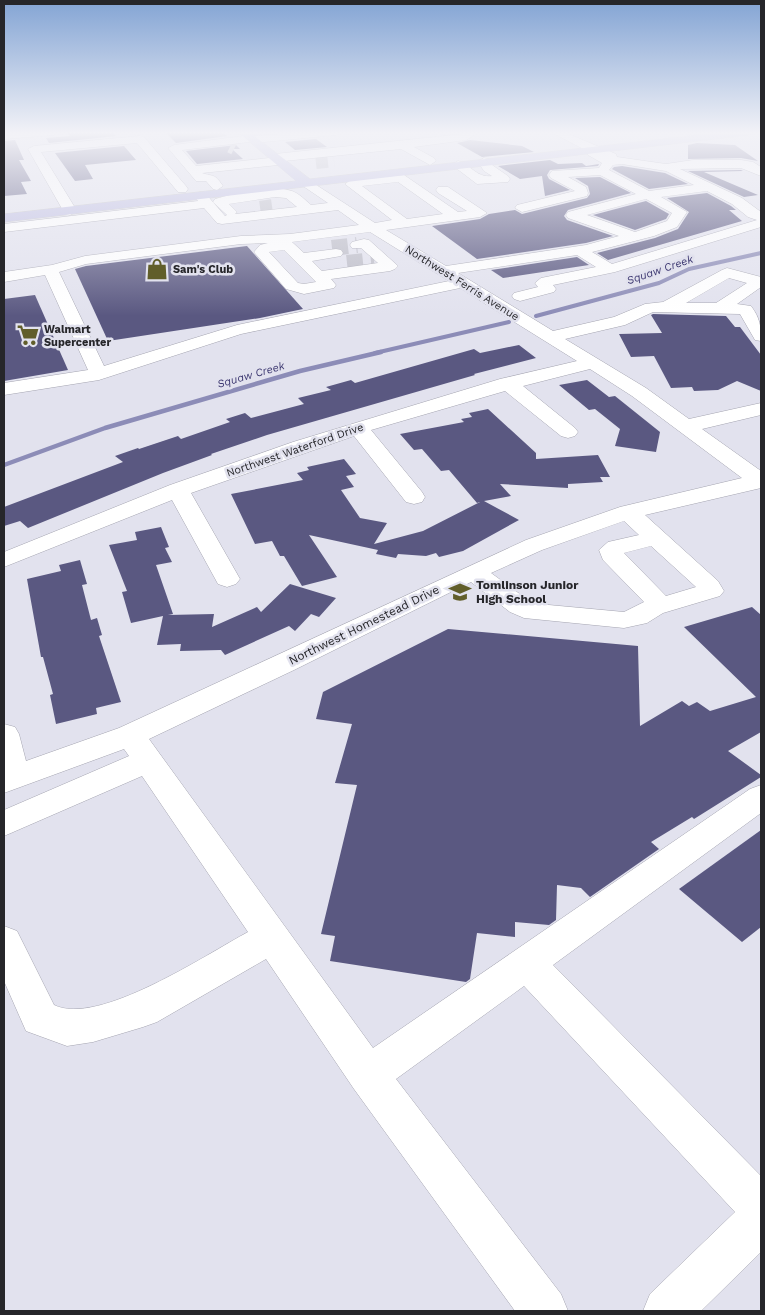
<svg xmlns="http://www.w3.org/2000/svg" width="765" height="1315" viewBox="0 0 765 1315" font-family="'Work Sans',sans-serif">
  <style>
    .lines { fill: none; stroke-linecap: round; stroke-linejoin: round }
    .stream-far1 { stroke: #8c8cb7; stroke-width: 4 }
    .stream { stroke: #8c8cb7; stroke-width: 4.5 }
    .building { fill: #5a5881 }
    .minor-tunnel-far1 { stroke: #bcbcc7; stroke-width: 12; stroke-dasharray: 12 6; stroke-linecap: butt }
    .minor-tunnel { stroke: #bcbcc7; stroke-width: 16; stroke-dasharray: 16 8; stroke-linecap: butt }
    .minor-casing { stroke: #a5a5b1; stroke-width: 1 }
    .major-casing { stroke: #c2c2c3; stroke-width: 1 }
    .minor { fill: #fff; fill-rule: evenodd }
    .major { fill: #bdbce2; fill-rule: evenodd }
    .labels { text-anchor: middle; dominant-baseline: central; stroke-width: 5; stroke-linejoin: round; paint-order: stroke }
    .far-poi-label { font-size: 11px; font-weight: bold; fill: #26262a; stroke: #e2e2ee; text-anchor: start }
    .far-water-label { font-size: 11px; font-style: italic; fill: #3d3871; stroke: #e2e2ee }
    .far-street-label { font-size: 11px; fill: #26262a; stroke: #e2e2ee }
    .poi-label { font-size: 12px; font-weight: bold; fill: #26262a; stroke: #e2e2ee; text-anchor: start }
    .street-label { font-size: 12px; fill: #26262a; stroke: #e2e2ee }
  </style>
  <rect width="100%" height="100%" fill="#e2e2ee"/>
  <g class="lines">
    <g class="stream-far1">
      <polyline points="536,316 659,283 689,269 761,253"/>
      <polyline points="375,353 509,322"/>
    </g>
    <polyline class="stream" points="4,465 105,428 300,371 381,352"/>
  </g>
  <g class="building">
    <polygon points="66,132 112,132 116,136 49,143 46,138 70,136"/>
    <polygon points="165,132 222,132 227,136 176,143"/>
    <polygon points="316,139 327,147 295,150 285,142"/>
    <polygon points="15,140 24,160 19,160 31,181 21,182 27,194 4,196 4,141"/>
    <polygon points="470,140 522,146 534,152 482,157 457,143"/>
    <polygon points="697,143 735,145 758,161 741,158 688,159 688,145"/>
    <polygon points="236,145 240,149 232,149 243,159 197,164 186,151"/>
    <polygon points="124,146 136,160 85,165 93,179 75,181 55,153"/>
    <polygon points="550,160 558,164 582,163 586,166 599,164 598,166 550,170 547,175 549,179 570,190 545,196 542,176 520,179 498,166"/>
    <polygon points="622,166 665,173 688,184 649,189 612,169 614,167"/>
    <polygon points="741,170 743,171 704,172 758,195 744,197 688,171"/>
    <polygon points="600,177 631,193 568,210 564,216 567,220 613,236 586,243 477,259 432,226 480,219 489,214 515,210 522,214 587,198 590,194 588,186 575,178"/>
    <polygon points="707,193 731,206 736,210 729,210 742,221 608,260 597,253 655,238 678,229 689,212 667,198"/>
    <polygon points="646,201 669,214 666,219 635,230 593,215"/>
    <polygon points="247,246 303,309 260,318 108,341 75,269 86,266"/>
    <polygon points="577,257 589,265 503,278 491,270"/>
    <polygon points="35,295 68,370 4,381 4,299"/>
    <polygon points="653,314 726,316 735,327 740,327 761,355 761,391 737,381 718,390 694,391 692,387 671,388 654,356 631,357 619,334 662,333 651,315"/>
    <polygon points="519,345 536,358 474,374 475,375 267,435 211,454 212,455 163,473 28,528 20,521 4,526 4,507 123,462 115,456 138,448 139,449 178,436 181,439 230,422 226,419 245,413 251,418 304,404 298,398 331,390 326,387 351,380 355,383 474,349 480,353"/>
    <polygon points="587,380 609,397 615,396 660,432 656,452 615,446 620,429 595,409 589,410 559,385"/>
    <polygon points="488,409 536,453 536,459 598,455 610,477 600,477 603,482 568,484 568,488 500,484 511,496 484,501 519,520 463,551 439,557 436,553 426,556 398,554 396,558 376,554 378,550 309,535 337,577 302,586 284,556 280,556 272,541 255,544 231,494 303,480 297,473 309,470 307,467 344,459 356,474 346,476 354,487 341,490 360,518 387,523 374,544 423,531 480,502 477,503 449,470 441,471 422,449 414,450 400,434 464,422 461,419 472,417 469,413"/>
    <polygon points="161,527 169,547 165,548 172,562 156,565 173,614 168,615 214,614 212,627 257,607 261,612 290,584 336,598 319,617 311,614 295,631 289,626 225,655 221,650 180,651 181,644 157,645 163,616 131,623 122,592 127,591 109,545 137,540 135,532"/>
    <polygon points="80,560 87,584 82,585 91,620 97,618 102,635 99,636 121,702 96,708 97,714 56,724 50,695 53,694 43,657 41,657 27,579 61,571 59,565"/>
    <polygon points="752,607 761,615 761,732 728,751 761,775 761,777 694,819 692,817 651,842 659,849 590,897 581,888 557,885 556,920 549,925 515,922 515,937 477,933 470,979 466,982 330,961 335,936 321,934 357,785 335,783 352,724 316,719 323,692 448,629 638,646 640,726 682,701 689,706 697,702 710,711 756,697 684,627"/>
    <polygon points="761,830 761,927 742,942 679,889"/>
  </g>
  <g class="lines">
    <g class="minor-tunnel-far1">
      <polyline points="230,147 234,149"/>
      <polyline points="316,163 334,161"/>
      <polyline points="260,207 274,205"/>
    </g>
    <g class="minor-tunnel">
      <polyline points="332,248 357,245"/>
      <polyline points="347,263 374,260"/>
    </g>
    <g class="minor-casing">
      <g id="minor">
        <polygon points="19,132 59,132 54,135 4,139 4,133"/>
        <path d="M307,132H341L336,135L253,143L249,142L182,150L196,166L269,158L271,156L275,154L463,134L467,132H479L466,140L414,147L434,158L436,161L430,165L401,149L284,161L282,164L278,165L202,173C214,177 214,173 223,186L217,190L213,189L206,181H196L168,148L174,145L251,135L255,136Z"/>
        <path d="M551,132H564L616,154L617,157L666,164L693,160H741L753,162L761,167V176L741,168L680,169L742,198L761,212V227L615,272L553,285L556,289L554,292L520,301L514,299L512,296L514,293L538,287L535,283L541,278L596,267L577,255L458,273L553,331L614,317L645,304L663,302L722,270L727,268L761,277V287L737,304L751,306C760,318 761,326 761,341L755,340L740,314L653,312L625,325L565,339L646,388L689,419L761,403V415L702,429L761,471V488L645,515L718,581L724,591L720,596L663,613L647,623L624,628L524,618L510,612L471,582L294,670L149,739L373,1048L750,789L761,785V813L553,965L761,1176V1252L701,1311H643L650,1294L735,1212L524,986L396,1079L561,1294L568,1311H515L354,1089L266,959L157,1022L143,1027L93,1042L67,1046L26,1031L4,981V926L17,931L54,1005C98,1027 207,954 248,932L142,776L4,836V810L129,756L124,749L4,793V724L15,727L19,734L26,761L119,728L526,540L620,507L742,478L632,396L590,369L523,386L575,428L578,432L575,436L568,438L561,436L505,391L371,430L422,492L425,497L422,502L414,504L406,502L354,436L191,493L240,579L236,584L227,587L218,584L172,500L4,567V552L170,485L293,442L500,379L577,361L460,288L241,334L99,380L4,395V383L88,370L45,275L4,282V272L52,265L85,256L241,236L290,234L359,225L338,210L222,224L217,223L204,208L4,232V224L198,201L194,196L200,192L205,193L225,216L227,215L213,202L215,199C237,193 270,184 292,191C300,194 305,200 311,205L328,203L303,186L301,183L303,180L307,179L375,223L392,220L345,184L351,180L404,175L458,212L467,211L438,193L436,190L438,187H448L487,213L480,217L386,230L446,266L586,245L619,236L568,218L566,215L568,212L636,194L600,175L568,177L586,187L588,193L587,196L522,212L515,208L517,205L575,191L551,178L549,175L552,171L599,168L602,163L588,155L587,151ZM622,164L666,171L694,185L649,191L609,170L613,165ZM398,182L443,214L407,219L362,186ZM707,191L732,204L748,217L757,220L612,264L592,252L654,236L677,227L687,212L661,197ZM275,197L286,198L297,207L235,214L237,212L229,204ZM646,199L672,213L667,221L635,232L587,215ZM370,232L449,281L237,325L104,366L59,272L86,264L241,244L268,243L260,245L254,252L286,289L304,294L334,288L336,285L331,279L390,271L395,269L398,266L369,240L364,239L352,242L350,245L352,248H361L378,263L322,271L312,261L341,256L343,253L341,250L336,249L304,253L292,242ZM284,250L316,282L304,284L298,283L269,252ZM729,278L747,283L716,303H686ZM624,521L639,535L608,542L599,550L603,560L644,602L624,612L538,604L528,600L491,573L542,550ZM651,546L696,587L666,596L624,553Z"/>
        <polygon points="140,136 144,137 186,186 188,189 186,192 178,192 137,143 41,152 77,211 70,215 65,214 28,149 34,146"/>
        <path d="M484,158L488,159L492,165L508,176L510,179L508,182L477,184L452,165L458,161C472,165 476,178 492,176L484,171L478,162Z"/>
      </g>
    </g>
    <g class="major-casing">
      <polygon id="major" points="238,132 249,132 310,179 725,132 754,132 749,135 4,222 4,214 296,181"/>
    </g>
    <use href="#minor" class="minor"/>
    <use href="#major" class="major"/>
  </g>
  <linearGradient id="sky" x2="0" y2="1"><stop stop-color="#83a4d4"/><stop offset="0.42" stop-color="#f2f2f7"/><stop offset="1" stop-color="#f2f2f7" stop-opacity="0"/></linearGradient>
  <rect width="765" height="316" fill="url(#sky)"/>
  <defs>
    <g id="shop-bare" transform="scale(1.725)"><path d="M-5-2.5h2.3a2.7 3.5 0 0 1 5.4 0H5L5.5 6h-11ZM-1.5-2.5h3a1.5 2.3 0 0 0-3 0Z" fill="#615e2a" stroke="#e2e2ee" stroke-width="2.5" paint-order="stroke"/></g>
    <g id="supermarket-bare" transform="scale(1.725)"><path d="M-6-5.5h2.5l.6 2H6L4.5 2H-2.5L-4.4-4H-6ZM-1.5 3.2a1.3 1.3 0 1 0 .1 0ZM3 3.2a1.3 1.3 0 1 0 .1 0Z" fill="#615e2a" stroke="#e2e2ee" stroke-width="2.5" paint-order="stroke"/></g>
    <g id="school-bare" transform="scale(1.725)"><path d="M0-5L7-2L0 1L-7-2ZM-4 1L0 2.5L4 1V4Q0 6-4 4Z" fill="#615e2a" stroke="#e2e2ee" stroke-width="2.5" paint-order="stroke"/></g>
  </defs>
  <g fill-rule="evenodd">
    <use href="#shop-bare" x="157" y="269"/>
    <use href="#supermarket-bare" x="28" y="335"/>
    <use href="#school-bare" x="460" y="592"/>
  </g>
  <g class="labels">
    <g class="far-poi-label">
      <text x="173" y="269">Sam's Club</text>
      <text x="44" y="329">Walmart<tspan x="44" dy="13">Supercenter</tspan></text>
    </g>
    <g class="far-water-label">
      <text transform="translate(660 270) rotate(-19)">Squaw Creek</text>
      <text transform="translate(251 375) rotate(-16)">Squaw Creek</text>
    </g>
    <g class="far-street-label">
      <text transform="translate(462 283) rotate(32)">Northwest Ferris Avenue</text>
      <text transform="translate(295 450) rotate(-19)">Northwest Waterford Drive</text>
    </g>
    <g class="poi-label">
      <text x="476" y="585">Tomlinson Junior<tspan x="476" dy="14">High School</tspan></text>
    </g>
    <g class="street-label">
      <text transform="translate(364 625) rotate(-26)">Northwest Homestead Drive</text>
    </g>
  </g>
  <rect width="765" height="1315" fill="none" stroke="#26262a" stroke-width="10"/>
</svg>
